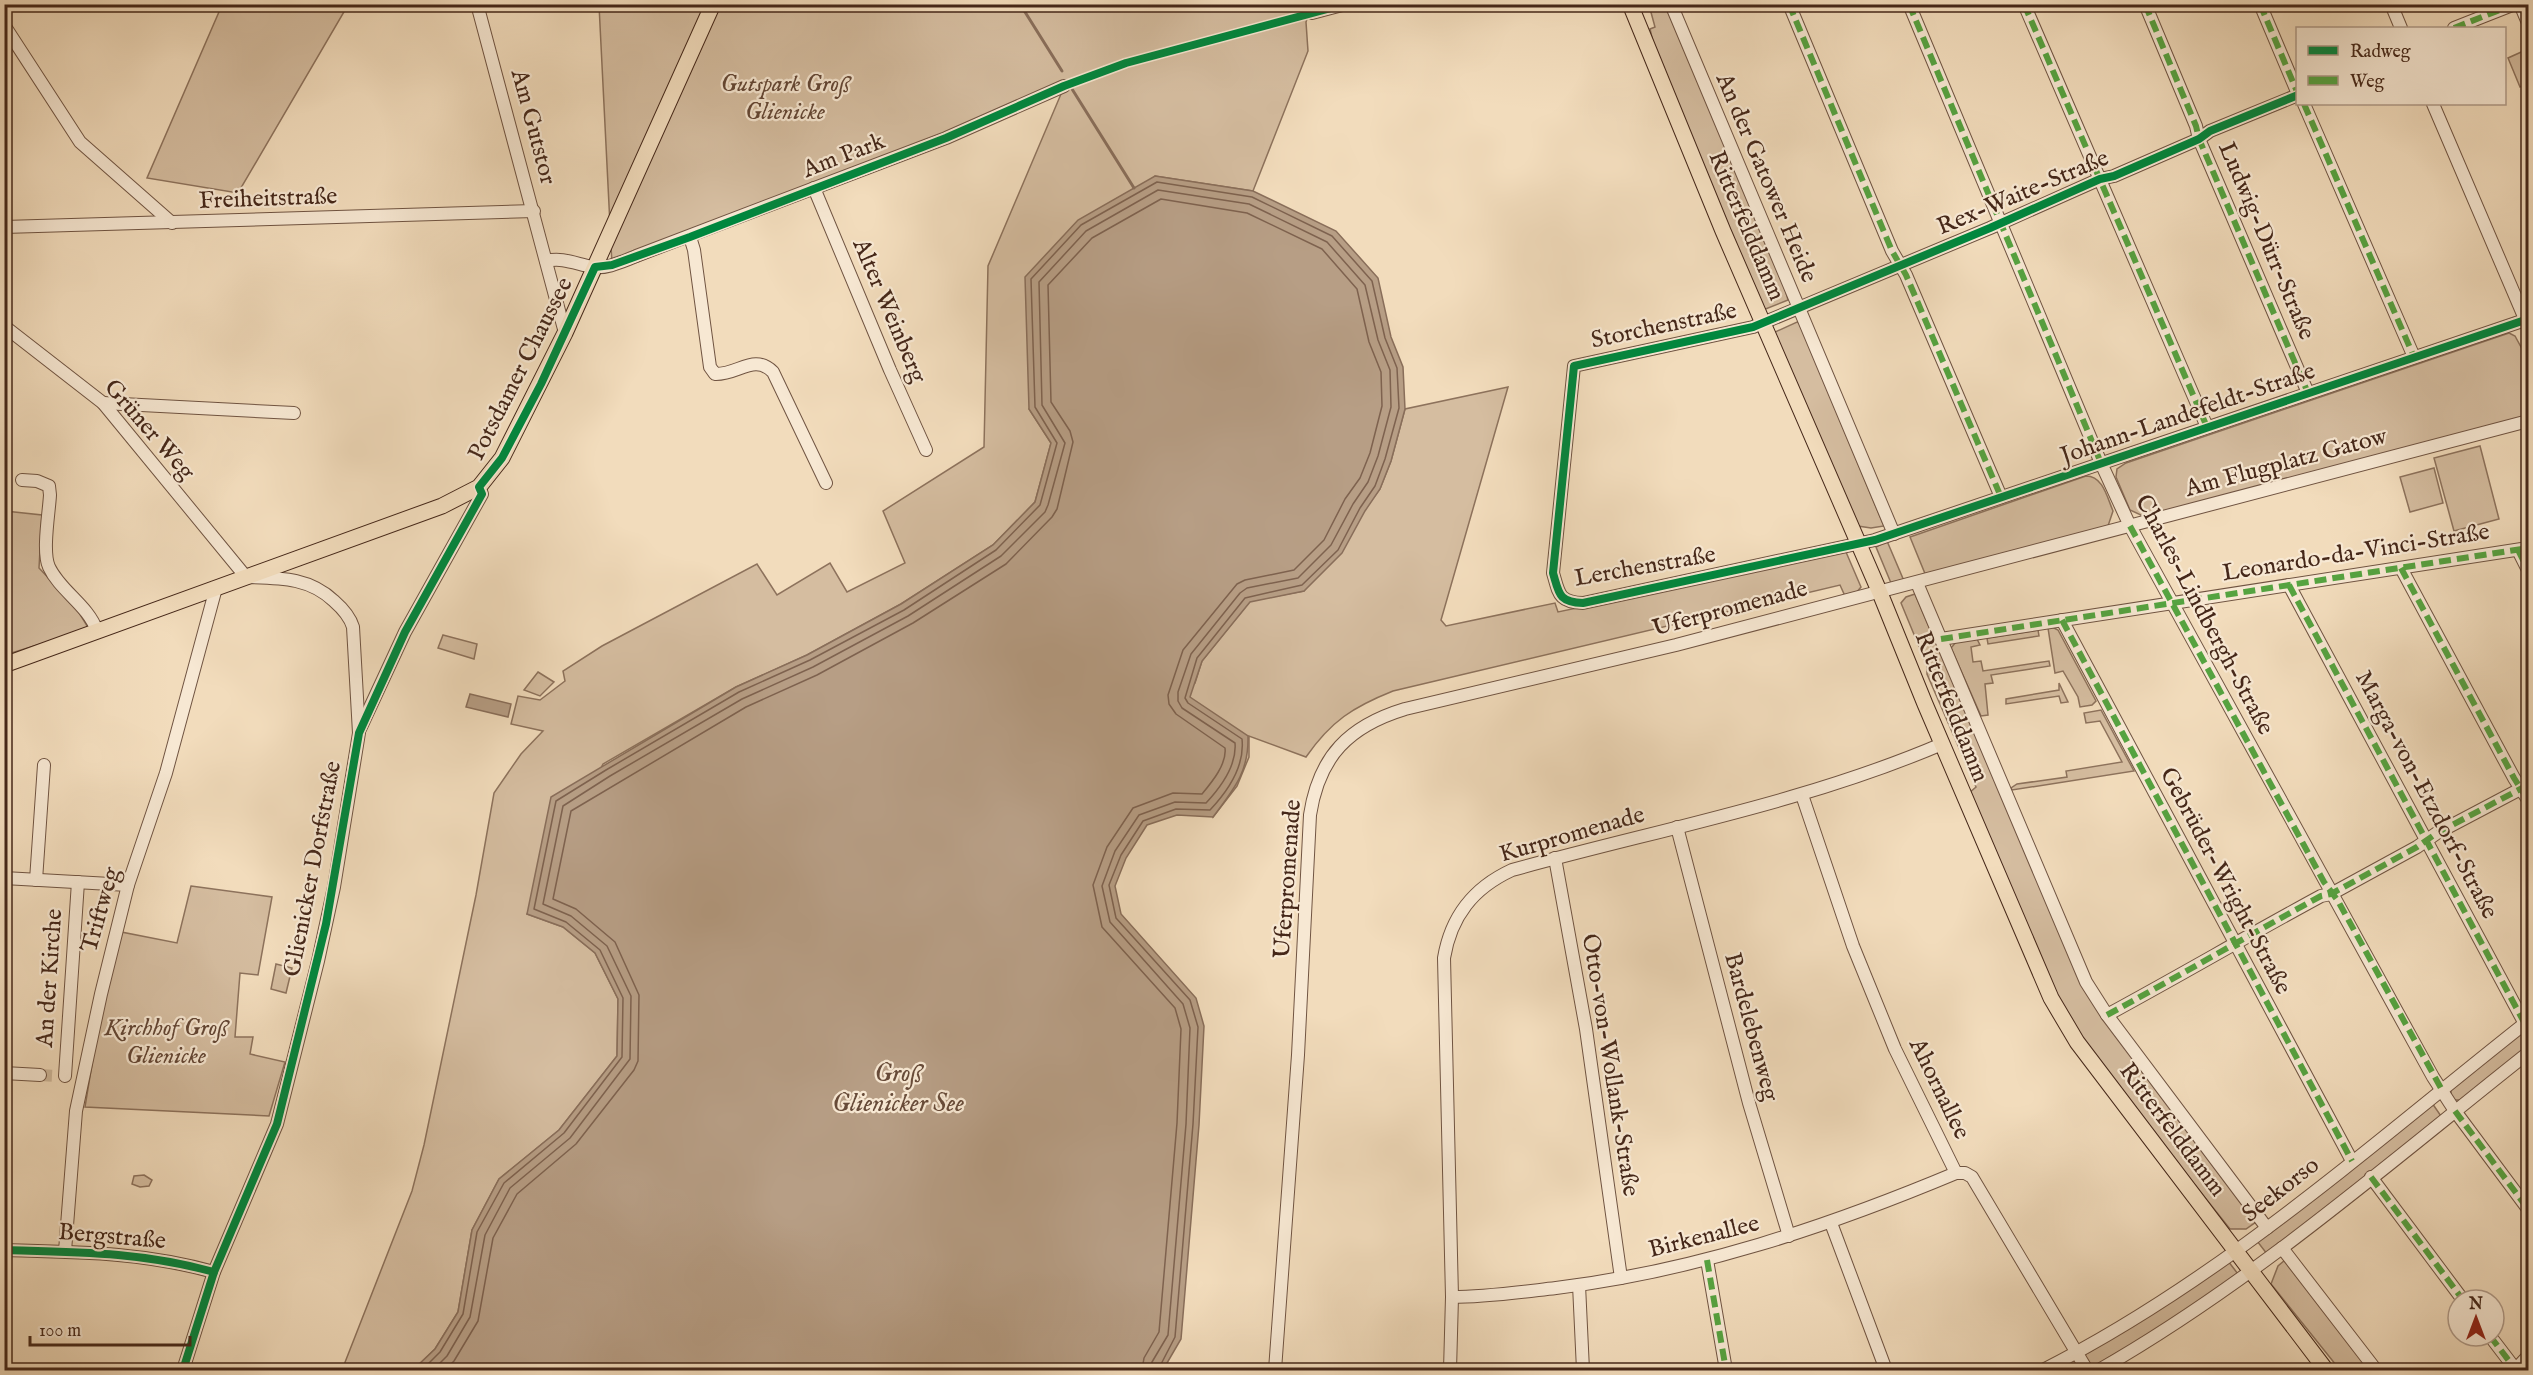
<svg xmlns="http://www.w3.org/2000/svg" width="2533" height="1375" viewBox="0 0 2533 1375" font-family="'IM FELL English',serif">
  <style>
    .green { fill: #d5bda0; stroke: #8d725c; stroke-width: 1.5 }
    .water { fill: #b79e85; stroke: #896e5a; stroke-width: 1.5 }
    .lines { fill: none; stroke-linecap: round; stroke-linejoin: round }
    .shore { stroke: #7e624f; stroke-width: 1.5 }
    .stream { stroke: #896e5a; stroke-width: 3 }
    .minor-tunnel { stroke: #cfb89b; stroke-width: 12; stroke-dasharray: 12 6; stroke-linecap: butt }
    .minor-casing { stroke: #705442; stroke-width: 14 }
    .major-casing { stroke: #452719; stroke-width: 17 }
    .minor { stroke: #f7e8d3; stroke-width: 12 }
    .major { stroke: #f2dcbc; stroke-width: 15 }
    .quiet { stroke: #55a340; stroke-width: 6; stroke-dasharray: 12 6; stroke-linecap: butt }
    .cycleway-casing { stroke: #f7e8d3; stroke-width: 11 }
    .cycleway { stroke: #00873e; stroke-width: 8 }
    .labels { text-anchor: middle; dominant-baseline: central; stroke-width: 4.5; stroke-linejoin: round; paint-order: stroke }
    .park-label { font-size: 24px; font-style: italic; fill: #624534; stroke: #f7e8d3 }
    .street-label { font-size: 24px; fill: #452719; stroke: #f7e8d3 }
    .water-label { font-size: 26px; font-style: italic; fill: #674b39; stroke: #f7e8d3 }
  </style>
  <rect width="100%" height="100%" fill="#f2dcbc"/>
  <filter id="stains"><feTurbulence type="fractalNoise" baseFrequency=".00333" numOctaves="4"/><feColorMatrix values="0 0 0 0 .2 0 0 0 0 .09 0 0 0 0 .02 0 0 0 .5 -.17"/></filter>
  <radialGradient id="worn" r=".72"><stop offset=".6" stop-color="#630" stop-opacity="0"/><stop offset="1" stop-color="#630" stop-opacity=".3"/></radialGradient>
  <g class="green">
    <polygon points="222,5 348,5 238,193 147,178"/>
    <polygon points="599,5 1318,5 1311,6 1306,22 1308,51 1253,191 1155,176 1029,409 1051,443 1035,502 993,545 901,604 807,655 736,687 603,764 527,914 563,927 595,953 618,999 617,1056 559,1130 499,1179 472,1230 458,1312 435,1349 413,1370 342,1370 412,1191 424,1145 476,895 494,793 521,754 543,731 511,724 518,696 540,700 565,681 563,671 602,646 757,564 777,595 830,563 847,592 905,563 883,511 984,447 988,266 1064,87 638,262 636,257 612,265"/>
    <polygon points="1649,5 1665,5 1783,281 1788,300 1763,310 1657,59 1650,29 1655,27"/>
    <polygon points="2528,49 2528,83 2520,87 2508,58"/>
    <polygon points="1797,322 1800,324 1884,526 1871,528 1858,526 1773,333"/>
    <polygon points="2509,333 2515,336 2528,360 2528,416 2143,519 2141,515 2130,510 2116,477 2117,469 2126,463"/>
    <path d="M1508,387L1441,620L1446,626L1555,603L1558,612L1846,552L1861,587L1856,593L1845,596L1840,585L1393,691C1353,707 1331,721 1306,757L1249,736V757L1237,786L1213,817L1178,696L1195,683L1202,661L1250,601L1304,591L1380,489L1391,461L1405,409Z"/>
    <polygon points="2480,446 2499,519 2454,531 2434,458"/>
    <polygon points="2434,468 2443,503 2410,512 2400,477"/>
    <path d="M2086,476C2103,476 2107,497 2113,511L2108,526L1926,576L1910,537Z"/>
    <polygon points="5,511 42,515 39,568 75,606 89,629 5,655"/>
    <polygon points="1887,541 1904,581 1891,583 1876,547"/>
    <polygon points="1915,594 2087,994 2256,1222 2246,1229 2230,1229 2115,1085 2064,1011 1969,793 1976,787 1927,674 1927,666 1901,603 1906,597"/>
    <polygon points="2052,627 2058,630 2096,701 2092,705 2080,707 2078,697 2063,671 2055,673 2048,628"/>
    <polygon points="2038,630 2039,636 1988,644 1987,638"/>
    <polygon points="443,635 477,644 474,659 438,648"/>
    <polygon points="1977,639 1980,645 1971,647 1973,662 1981,661 1983,671 2049,661 2050,666 1991,675 1993,683 1985,684 1988,715 1981,716 1951,648 1956,642"/>
    <polygon points="538,672 554,682 540,696 524,690"/>
    <polygon points="2059,683 2068,702 2061,703 2059,696 2006,704 2006,699 2059,690"/>
    <polygon points="2101,710 2134,771 2012,790 2011,788 2017,784 2067,777 2066,771 2122,762 2100,721 2086,723 2084,713"/>
    <polygon points="191,886 272,897 258,975 240,973 235,1037 253,1037 250,1054 285,1062 269,1116 85,1107 97,1034 121,932 177,943"/>
    <polygon points="276,964 292,968 286,993 271,989"/>
    <polygon points="2528,1027 2528,1047 2460,1100 2455,1100 2451,1096 2451,1089"/>
    <polygon points="2432,1103 2441,1116 2267,1254 2257,1241"/>
    <polygon points="144,1175 152,1180 149,1186 140,1187 132,1184 134,1176"/>
    <polygon points="2285,1260 2370,1370 2340,1370 2271,1284 2278,1266"/>
    <polygon points="2228,1261 2238,1274 2168,1323 2091,1368 2084,1355 2123,1332"/>
    <polygon points="2074,1360 2082,1370 2054,1370"/>
  </g>
  <g class="water">
    <path d="M1155,176L1253,191L1336,231L1378,278L1391,337L1403,367L1405,409L1391,461L1380,489L1365,511L1342,553L1304,591L1250,602L1202,661L1190,697L1248,736C1249,772 1234,789 1213,817L1177,815L1147,825L1126,858L1115,886L1121,914L1196,998L1204,1026L1199,1125L1181,1339L1163,1370H413L435,1349L458,1312L472,1230L499,1179L559,1130L617,1056L618,999L595,953L563,927L527,914L551,797L736,687L807,655L901,604L993,545L1035,502L1051,443L1029,409L1025,277L1078,220Z"/>
    <polygon points="470,694 511,704 508,717 466,707"/>
  </g>
  <g class="lines">
    <g class="shore">
      <path d="M422,1370L440,1352L463,1314L477,1232L504,1183L564,1133L622,1057L623,998L600,950L566,922L534,909L556,801L606,770L739,692L810,660L904,610L996,550L1040,505L1057,443L1035,407L1031,279L1081,225L1157,182L1252,197L1332,236L1372,281L1385,338L1397,368L1399,408L1385,459L1375,486L1360,508L1338,550L1302,585L1245,598L1197,658L1185,698L1188,703L1242,739C1245,767 1228,791 1210,810L1176,809L1143,821L1121,855L1109,885L1116,918L1190,1000L1198,1027L1193,1124L1175,1337L1158,1370"/>
      <path d="M433,1370L447,1356L470,1317L485,1235L510,1188L570,1138L630,1059L631,996L607,946L571,916L543,904L563,806L610,776L742,699L813,667L908,616L1001,556L1045,512L1048,505L1065,443L1042,405L1039,282L1086,231L1158,190L1249,204L1327,242L1365,285L1378,340L1390,370L1391,407L1378,456L1368,482L1353,504L1331,545L1298,578L1247,588L1240,593L1191,654L1178,692V701L1182,708L1235,743C1237,766 1221,787 1206,803L1175,802L1139,815L1115,851L1102,886L1110,922L1183,1004L1190,1028L1186,1124L1168,1335L1152,1362L1151,1370"/>
      <path d="M445,1370L454,1361L478,1321L493,1238L517,1194L576,1144L634,1070L638,1061L639,995L615,942L576,909L553,899L571,811L746,707L817,675L913,623L1006,564L1052,517L1057,509L1073,442L1070,431L1051,402L1048,285L1092,238L1161,199L1247,213L1322,249L1357,289L1369,342L1381,372L1382,406L1370,453L1360,478L1345,499L1324,540L1294,570L1245,580L1237,584L1183,650L1168,695L1169,704L1176,714L1225,748C1227,764 1212,782 1202,794L1173,793L1133,808L1107,847L1093,885L1102,927L1175,1008L1181,1029L1177,1123L1159,1332L1144,1358L1142,1370"/>
    </g>
    <g class="stream">
      <polyline points="1020,4 1062,71"/>
      <polyline points="1072,89 1134,188"/>
    </g>
    <polyline class="minor-tunnel" points="40,1075 57,1076"/>
    <g class="minor-casing">
      <g id="minor">
        <polyline points="477,4 565,333"/>
        <polyline points="1671,4 1894,534"/>
        <polyline points="1789,4 1892,251 1906,275 2001,497"/>
        <polyline points="1909,4 2101,463 2130,526 2433,1077 2455,1111 2528,1209"/>
        <polyline points="2024,4 2207,427"/>
        <polyline points="2145,4 2196,126 2199,139 2308,393"/>
        <polyline points="2260,4 2298,94"/>
        <polyline points="2391,4 2401,28"/>
        <polyline points="2520,4 2528,23"/>
        <polyline points="1312,13 1346,4"/>
        <polyline points="4,25 80,142 172,223"/>
        <polyline points="2454,28 2515,4"/>
        <path d="M2298,95L2210,131L2199,139L2114,176L2100,179L1990,228L1753,327L1574,366L1553,573C1559,593 1558,602 1583,603L1875,540L2528,319"/>
        <polyline points="2304,104 2414,357"/>
        <polyline points="2433,104 2528,326"/>
        <polyline points="814,188 890,370 926,450"/>
        <polyline points="4,227 534,211"/>
        <path d="M690,237L694,250L710,367L715,374C738,375 754,353 773,372L826,483"/>
        <polyline points="636,256 946,138 1064,86"/>
        <path d="M546,261C563,257 576,264 593,267C606,269 621,262 634,257"/>
        <path d="M4,326L103,403L246,577C279,578 309,577 334,601C342,608 350,617 353,627L359,733L334,887L318,961L277,1124L214,1272L183,1370"/>
        <polyline points="103,403 294,413"/>
        <path d="M22,480L37,481L49,486L50,495C49,513 42,552 49,567C60,591 88,605 97,631"/>
        <polyline points="2518,550 2528,570"/>
        <polyline points="2401,568 2514,778 2528,800"/>
        <polyline points="1917,583 2086,982 2107,1015 2267,1228"/>
        <polyline points="2289,585 2525,1024"/>
        <polyline points="2062,620 2352,1161"/>
        <polyline points="1941,639 2528,548"/>
        <polyline points="360,729 405,632 482,494 479,487"/>
        <polyline points="1802,795 1853,946 1895,1049 1956,1173"/>
        <polyline points="1677,827 1749,1103 1789,1236"/>
        <polyline points="1555,858 1586,1029 1621,1278"/>
        <polyline points="4,878 128,885"/>
        <polyline points="36,880 44,765"/>
        <path d="M2107,1015C2179,976 2249,935 2321,896L2331,894L2417,847L2437,833L2528,785"/>
        <polyline points="4,1073 40,1075"/>
        <polyline points="65,1076 78,882"/>
        <polyline points="2371,1177 2463,1300"/>
        <polyline points="1831,1223 1886,1370"/>
        <polyline points="2282,1248 2376,1370"/>
        <path d="M4,1250C79,1252 142,1252 214,1272"/>
        <polyline points="65,1251 76,1111 101,994 128,885 166,773 216,588"/>
        <polyline points="1707,1260 1726,1370"/>
        <polyline points="1579,1285 1583,1370"/>
        <path d="M1452,1297C1486,1297 1521,1292 1556,1288C1695,1271 1827,1227 1956,1173H1965L1972,1177L2087,1370"/>
        <polyline points="2490,1336 2516,1370"/>
        <path d="M1275,1370L1298,1055L1310,815C1319,756 1349,726 1405,709L1676,645L2528,421"/>
        <path d="M1450,1370L1452,1297L1444,958C1451,916 1473,888 1512,870C1656,830 1804,803 1942,744"/>
        <path d="M2043,1370C2221,1280 2372,1144 2528,1021"/>
        <path d="M2099,1370C2253,1282 2389,1163 2528,1053"/>
        <polyline points="2515,1370 2528,1356"/>
      </g>
    </g>
    <g class="major-casing">
      <g id="major">
        <polyline points="1630,4 1723,231 1880,593 1925,704 2051,998 2077,1042 2326,1370"/>
        <polyline points="4,665 442,506 479,487 502,458 565,333 713,4"/>
      </g>
    </g>
    <use href="#minor" class="minor"/>
    <use href="#major" class="major"/>
    <g class="quiet">
      <polyline points="1789,4 1892,251 1906,275 2001,497"/>
      <polyline points="1909,4 2101,463"/>
      <polyline points="2024,4 2207,427"/>
      <polyline points="2145,4 2196,126 2199,139 2308,393"/>
      <polyline points="2260,4 2298,94"/>
      <polyline points="2520,4 2528,23"/>
      <polyline points="2454,28 2515,4"/>
      <polyline points="2304,104 2414,357"/>
      <polyline points="2130,526 2324,882 2338,901 2442,1090"/>
      <polyline points="2518,550 2528,570"/>
      <polyline points="2401,568 2514,778 2528,800"/>
      <polyline points="2289,585 2525,1024"/>
      <polyline points="2062,620 2352,1161"/>
      <polyline points="1941,639 2528,548"/>
      <path d="M2107,1015C2179,976 2249,935 2321,896L2331,894L2417,847L2437,833L2528,785"/>
      <polyline points="2455,1111 2528,1209"/>
      <polyline points="2371,1177 2463,1300"/>
      <polyline points="1707,1260 1726,1370"/>
      <polyline points="2490,1336 2516,1370"/>
    </g>
    <g class="cycleway-casing">
      <g id="cycleway">
        <path d="M2298,95L2210,131L2199,139L2114,176L2100,179L1990,228L1753,327L1574,366L1553,573C1559,593 1558,602 1583,603L1875,540L2528,319"/>
        <path d="M4,1250C79,1252 142,1252 214,1272"/>
        <polyline points="183,1370 214,1272 277,1124 326,924 359,733 405,632 482,494 479,487 502,458 541,384 595,267 612,265 690,237 946,138 1064,86 1126,63 1346,4"/>
      </g>
    </g>
    <use href="#cycleway" class="cycleway"/>
  </g>
  <g class="labels">
    <g class="park-label">
      <text x="785" y="84">Gutspark Groß<tspan x="785" dy="28">Glienicke</tspan></text>
      <text x="166" y="1028">Kirchhof Groß<tspan x="166" dy="28">Glienicke</tspan></text>
    </g>
    <g class="street-label">
      <text transform="translate(533 127) rotate(75)">Am Gutstor</text>
      <text transform="translate(844 156) rotate(-21)">Am Park</text>
      <text transform="translate(1766 178) rotate(67)">An der Gatower Heide</text>
      <text transform="translate(2023 193) rotate(-23)">Rex-Waite-Straße</text>
      <text transform="translate(268 199) rotate(-2)">Freiheitstraße</text>
      <text transform="translate(1746 226) rotate(67)">Ritterfelddamm</text>
      <text transform="translate(2266 241) rotate(67)">Ludwig-Dürr-Straße</text>
      <text transform="translate(889 311) rotate(67)">Alter Weinberg</text>
      <text transform="translate(1664 326) rotate(-12)">Storchenstraße</text>
      <text transform="translate(521 369) rotate(-63)">Potsdamer Chaussee</text>
      <text transform="translate(2188 414) rotate(-19)">Johann-Landefeldt-Straße</text>
      <text transform="translate(149 430) rotate(49)">Grüner Weg</text>
      <text transform="translate(2286 463) rotate(-15)">Am Flugplatz Gatow</text>
      <text transform="translate(2356 553) rotate(-9)">Leonardo-da-Vinci-Straße</text>
      <text transform="translate(1645 567) rotate(-10)">Lerchenstraße</text>
      <text transform="translate(1730 609) rotate(-15)">Uferpromenade</text>
      <text transform="translate(2204 615) rotate(62)">Charles-Lindbergh-Straße</text>
      <text transform="translate(1951 707) rotate(68)">Ritterfelddamm</text>
      <text transform="translate(2426 795) rotate(62)">Marga-von-Etzdorf-Straße</text>
      <text transform="translate(1572 835) rotate(-16)">Kurpromenade</text>
      <text transform="translate(313 869) rotate(-79)">Glienicker Dorfstraße</text>
      <text transform="translate(1288 879) rotate(-86)">Uferpromenade</text>
      <text transform="translate(2225 881) rotate(62)">Gebrüder-Wright-Straße</text>
      <text transform="translate(101 910) rotate(-74)">Triftweg</text>
      <text transform="translate(50 978) rotate(-86)">An der Kirche</text>
      <text transform="translate(1751 1027) rotate(75)">Bardelebenweg</text>
      <text transform="translate(1610 1065) rotate(81)">Otto-von-Wollank-Straße</text>
      <text transform="translate(1939 1089) rotate(64)">Ahornallee</text>
      <text transform="translate(2172 1130) rotate(53)">Ritterfelddamm</text>
      <text transform="translate(2281 1190) rotate(-38)">Seekorso</text>
      <text transform="translate(112 1237) rotate(5)">Bergstraße</text>
      <text transform="translate(1704 1237) rotate(-14)">Birkenallee</text>
    </g>
    <g class="water-label">
      <text x="898" y="1073">Groß<tspan x="898" dy="30">Glienicker See</tspan></text>
    </g>
  </g>
  <rect width="2533" height="1375" fill="none" stroke="#f2dcbc" stroke-width="24"/>
  <rect x="6" y="6" width="2521" height="1363" fill="none" stroke="#452719" stroke-width="3"/>
  <rect x="12" y="12" width="2509" height="1351" fill="none" stroke="#452719" stroke-width="1.5"/>
  <rect x="2296" y="27" width="210" height="78" fill="#f7e8d3" stroke="#b09b89" stroke-width="1.5"/>
  <rect x="2308" y="46" width="30" height="9" fill="#00873e" stroke="#b09b89" stroke-width="1.5"/>
  <text x="2350" y="57" font-size="18" fill="#452719">Radweg</text>
  <rect x="2308" y="76" width="30" height="9" fill="#55a340" stroke="#b09b89" stroke-width="1.5"/>
  <text x="2350" y="87" font-size="18" fill="#452719">Weg</text>
  <g transform="translate(2476 1318)"><circle r="28" fill="#f7e8d3" stroke="#b09b89" stroke-width="1.5"/>
  <path d="M0-4.5L10 22L0 15L-10 22Z" fill="#8f2418"/>
  <text y="-9" font-size="16" font-weight="bold" text-anchor="middle" fill="#452719">N</text>
  </g>
  <path d="M30 1336v9h160v-9" fill="none" stroke="#452719" stroke-width="3"/>
  <text x="39" y="1336" font-size="18" fill="#452719" stroke="#f7e8d3" stroke-width="4.5" paint-order="stroke">100 m</text>
  <rect width="100%" height="100%" filter="url(#stains)"/>
  <rect width="100%" height="100%" fill="url(#worn)"/>
</svg>
